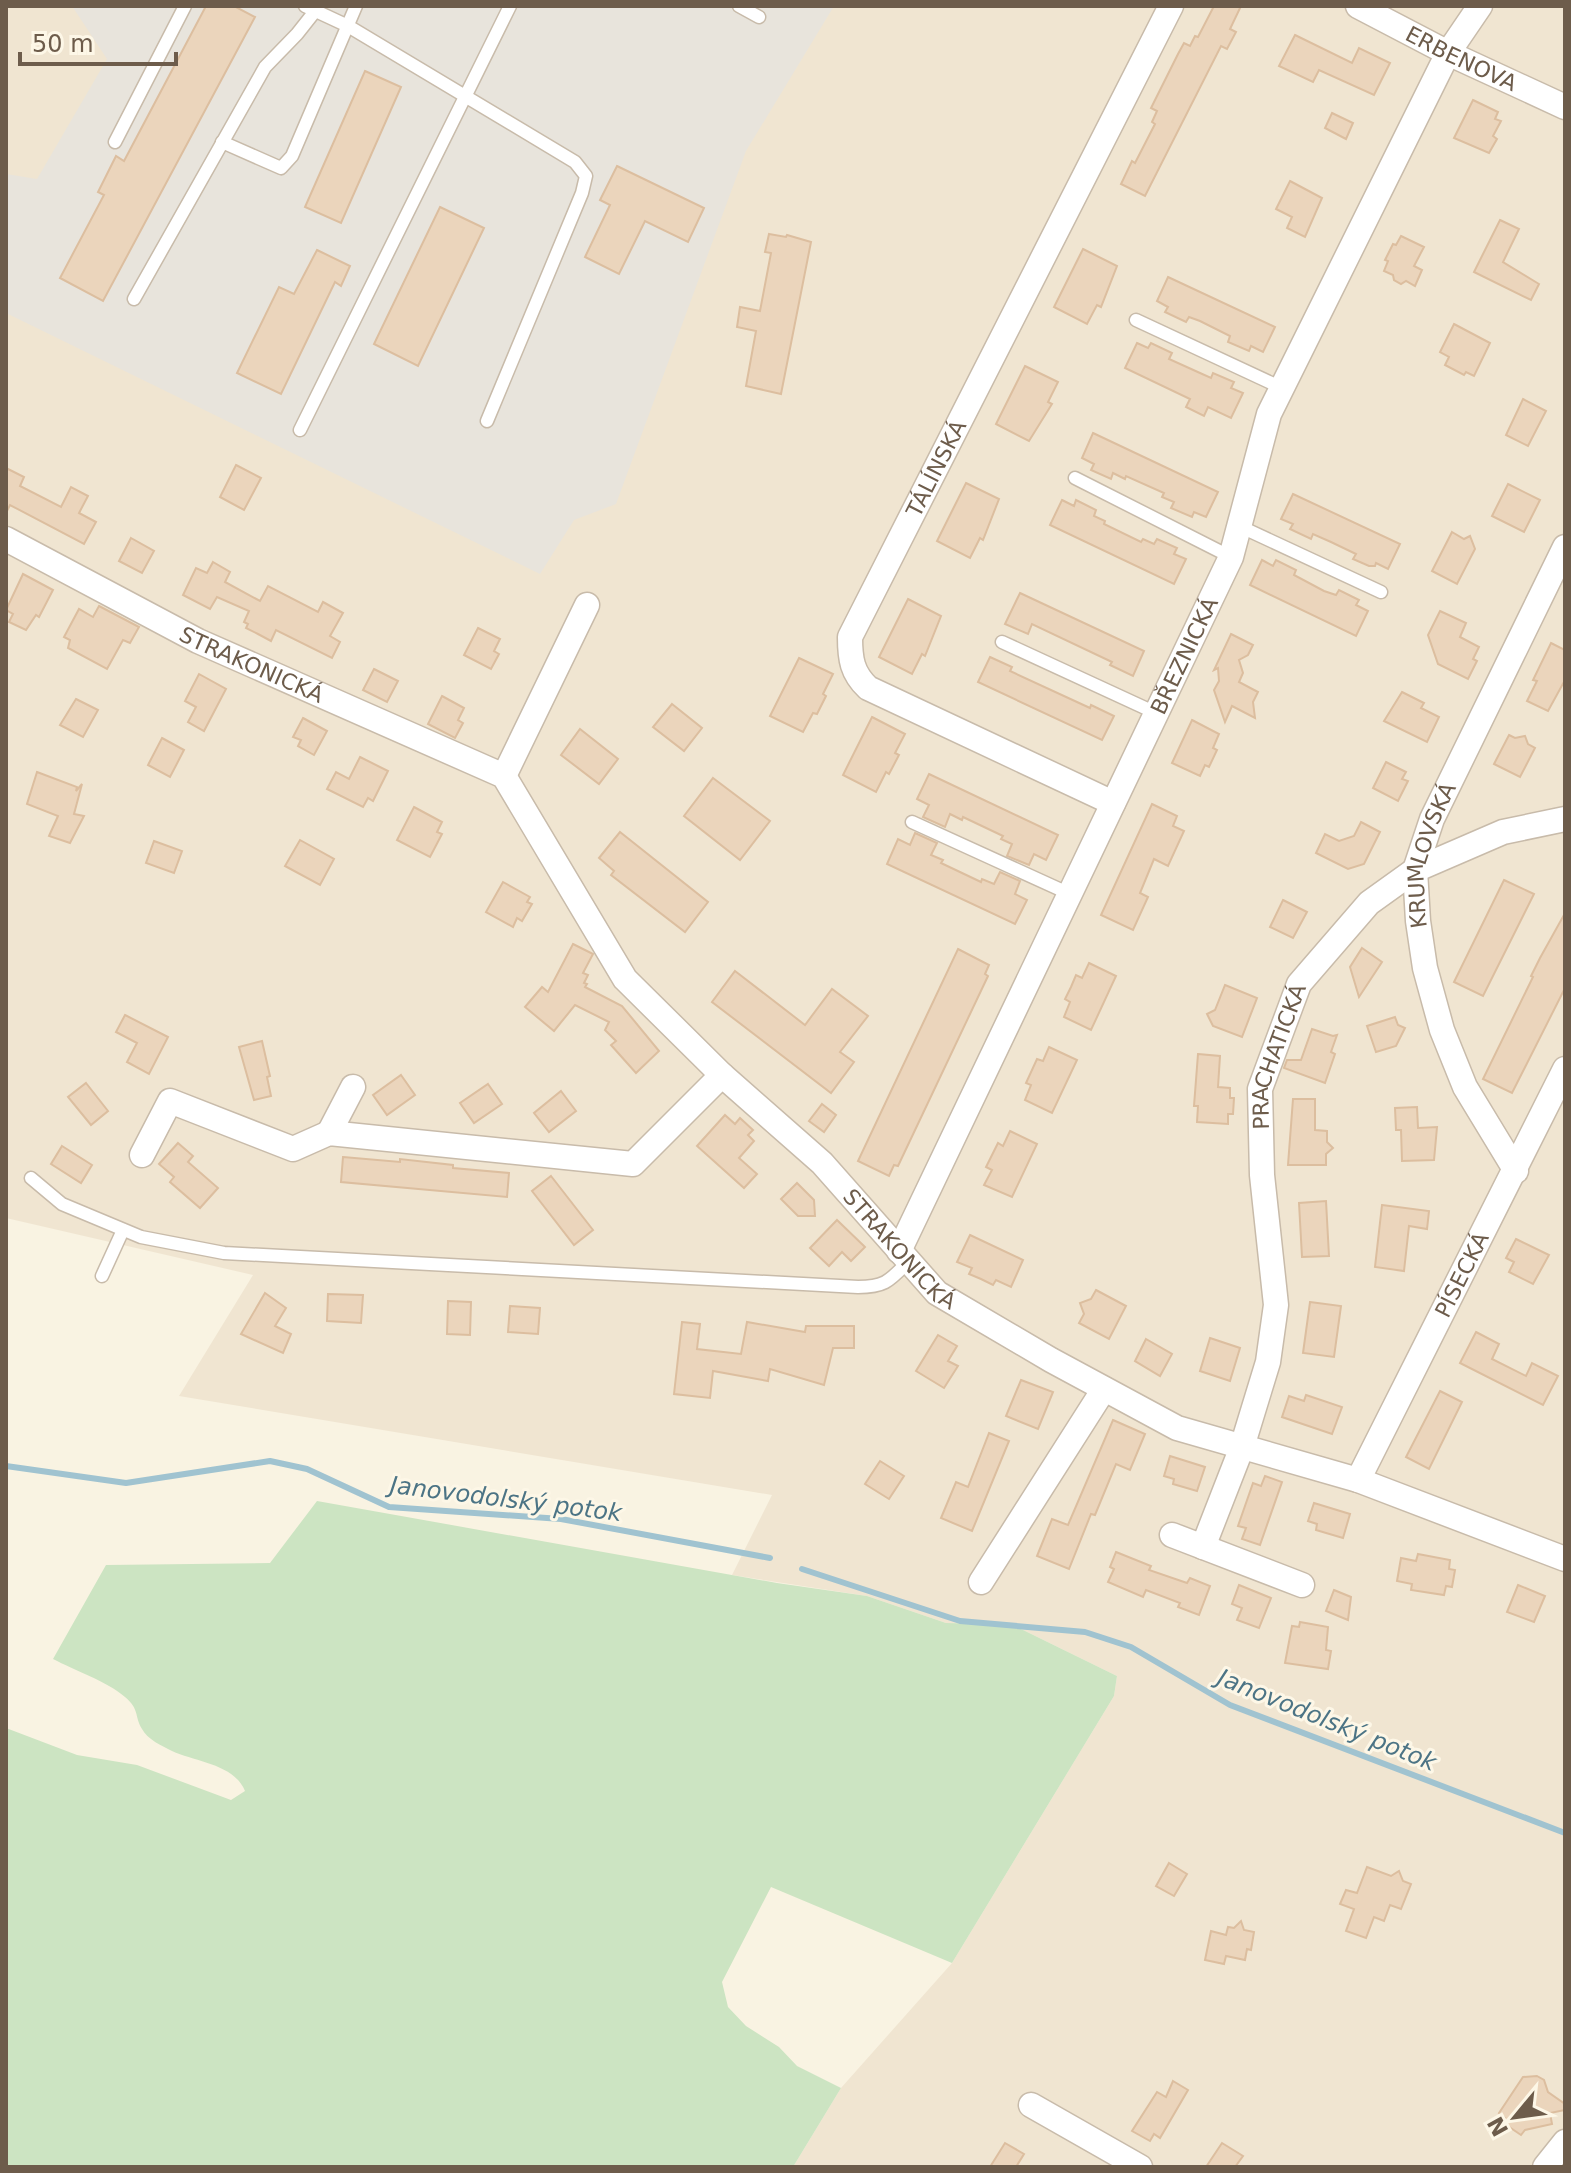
<svg xmlns="http://www.w3.org/2000/svg" width="1571" height="2173" viewBox="0 0 1571 2173" font-family="'DejaVu Sans',sans-serif">
  <style>
    .residential { fill: #f0e5d1 }
    .industrial { fill: #e8e4dc }
    .green { fill: #cce4c2 }
    .lines { fill: none; stroke-linecap: round; stroke-linejoin: round }
    .stream { stroke: #a0c3d0; stroke-width: 6 }
    .building { fill: #ebd5bc; stroke: #dcbe9f; stroke-width: 2 }
    .service-casing { stroke: #c8bbaa; stroke-width: 15 }
    .minor-casing { stroke: #c8bbaa; stroke-width: 27 }
    .service { stroke: #fff; stroke-width: 12 }
    .minor { stroke: #fff; stroke-width: 24 }
    .labels { text-anchor: middle; dominant-baseline: central; stroke-width: 6; stroke-linejoin: round; paint-order: stroke }
    .street-label { font-size: 22px; fill: #6d5c4b; stroke: #fdf7e7 }
    .water-label { font-size: 24px; font-style: italic; fill: #4c7485; stroke: #fdf7e7 }
  </style>
  <rect width="100%" height="100%" fill="#f9f3e2"/>
  <polygon class="residential" points="6,6 1565,6 1565,2167 793,2167 841,2088 952,1963 1114,1696 1117,1676 1021,1629 995,1624 946,1623 867,1596 732,1575 772,1495 179,1396 253,1275 6,1218"/>
  <polygon class="industrial" points="72,6 834,6 746,151 616,504 574,520 540,574 6,313 6,174 37,179 107,59"/>
  <path class="green" d="M317,1501L777,1583L867,1596L946,1623L995,1624L1021,1629L1117,1676L1114,1696L952,1963L771,1887L722,1982L728,2007L746,2026L779,2047L797,2066L841,2088L793,2167H6V1728L77,1755L137,1765L231,1800L245,1791C234,1764 196,1762 172,1751C162,1746 147,1739 142,1729C134,1715 140,1710 125,1697C108,1682 74,1670 53,1659L106,1565L270,1563Z"/>
  <g class="lines">
    <g class="stream">
      <polyline points="6,1466 126,1483 270,1461 307,1469 389,1507 561,1519 770,1558"/>
      <polyline points="802,1569 960,1621 1085,1632 1131,1647 1230,1705 1565,1833"/>
    </g>
  </g>
  <g class="building">
    <polygon points="206,6 234,6 255,17 103,301 60,278 104,195 98,192 116,156 124,161"/>
    <polygon points="1214,6 1241,6 1230,29 1236,32 1227,49 1221,46 1145,196 1121,184 1132,161 1135,163 1155,124 1152,122 1157,111 1151,108 1178,54 1184,43 1190,46 1195,36 1198,37"/>
    <polygon points="1295,35 1352,63 1359,48 1390,63 1374,95 1319,70 1313,82 1279,66"/>
    <polygon points="365,71 401,87 341,223 305,207"/>
    <polygon points="1473,100 1498,112 1495,119 1501,121 1493,136 1497,139 1489,153 1454,138"/>
    <polygon points="1332,113 1353,123 1346,139 1325,128"/>
    <polygon points="617,166 704,208 688,242 645,221 619,274 585,257 610,205 600,200"/>
    <polygon points="1290,181 1322,198 1305,237 1287,228 1292,217 1276,209"/>
    <polygon points="440,207 484,228 418,366 374,344"/>
    <polygon points="1500,220 1519,229 1503,262 1539,284 1531,300 1474,272"/>
    <polygon points="769,234 786,237 787,235 811,242 781,394 746,386 756,331 737,327 740,307 760,311 771,253 765,252"/>
    <polygon points="1401,236 1424,247 1414,266 1422,270 1415,286 1406,281 1401,284 1394,280 1393,275 1384,271 1388,261 1385,260 1393,244 1396,245"/>
    <polygon points="1083,249 1117,266 1101,307 1097,305 1087,324 1054,307"/>
    <polygon points="317,250 350,266 341,286 335,282 281,394 237,373 279,287 294,294"/>
    <polygon points="1168,277 1275,327 1263,352 1251,346 1249,351 1228,342 1230,336 1200,321 1189,317 1186,322 1165,312 1168,307 1157,301"/>
    <polygon points="1454,324 1490,343 1474,376 1466,372 1464,375 1445,365 1449,357 1440,352"/>
    <polygon points="1137,343 1148,348 1151,343 1172,353 1169,359 1200,373 1211,378 1213,373 1234,382 1231,388 1243,393 1231,418 1208,407 1204,416 1186,407 1190,399 1125,368"/>
    <polygon points="1025,366 1058,382 1048,402 1052,404 1029,441 996,424"/>
    <polygon points="1523,399 1546,411 1528,446 1506,435"/>
    <polygon points="1093,433 1218,492 1206,517 1194,512 1192,517 1171,508 1174,502 1162,497 1164,493 1126,476 1125,479 1113,473 1111,479 1091,470 1094,464 1082,458"/>
    <polygon points="236,465 261,478 244,510 220,497"/>
    <polygon points="6,468 24,477 20,486 61,507 71,487 88,496 79,513 96,522 84,544 10,505 6,513"/>
    <polygon points="966,483 999,499 983,540 980,538 970,558 937,541"/>
    <polygon points="1508,484 1540,500 1524,532 1492,516"/>
    <polygon points="1293,494 1400,544 1388,569 1376,563 1375,566 1369,566 1353,559 1356,554 1331,542 1313,534 1311,539 1290,529 1293,524 1281,519"/>
    <polygon points="1062,500 1074,506 1076,500 1096,510 1094,516 1105,521 1104,524 1141,542 1143,539 1154,544 1157,539 1177,548 1174,554 1186,559 1174,584 1050,525"/>
    <polygon points="1452,532 1464,539 1470,536 1475,549 1457,584 1432,571"/>
    <polygon points="131,538 154,551 142,573 119,561"/>
    <polygon points="1262,560 1273,566 1276,560 1296,570 1294,575 1324,591 1336,595 1339,590 1359,600 1356,605 1368,611 1356,636 1250,585"/>
    <polygon points="213,562 230,572 225,582 260,601 268,586 318,612 323,602 343,613 330,636 340,642 332,658 276,630 271,641 258,634 246,628 248,624 244,622 249,611 217,597 210,609 183,595 196,568 207,573"/>
    <polygon points="23,574 53,590 39,617 36,615 26,630 9,622 13,614 6,610"/>
    <polygon points="1020,593 1144,651 1133,676 1110,665 1112,662 1032,624 1028,634 1005,624"/>
    <polygon points="908,599 941,616 925,656 922,654 912,674 879,657"/>
    <polygon points="99,606 139,627 130,643 123,640 107,669 68,648 70,640 64,637 79,609 93,617"/>
    <polygon points="1440,611 1466,623 1460,637 1479,647 1473,659 1477,661 1468,679 1438,664 1428,635"/>
    <polygon points="478,628 500,639 494,651 499,654 491,669 464,655"/>
    <polygon points="1231,634 1253,645 1248,655 1239,660 1243,673 1239,682 1258,692 1253,702 1255,718 1232,706 1225,722 1214,690 1219,681 1218,668 1214,670"/>
    <polygon points="1551,643 1565,650 1565,680 1548,711 1527,701 1537,681 1533,680"/>
    <polygon points="990,657 1012,667 1010,671 1090,708 1091,705 1114,716 1102,740 978,682"/>
    <polygon points="799,658 833,674 823,694 826,696 817,714 813,713 803,732 770,716"/>
    <polygon points="374,669 398,681 387,702 363,690"/>
    <polygon points="199,674 226,689 204,731 188,722 196,707 185,701"/>
    <polygon points="1402,692 1424,703 1421,708 1439,717 1427,742 1384,721"/>
    <polygon points="442,696 464,708 458,720 463,723 455,738 428,724"/>
    <polygon points="76,699 98,710 83,737 60,725"/>
    <polygon points="672,704 702,728 684,751 653,727"/>
    <polygon points="872,717 905,734 895,753 899,755 889,774 886,772 876,792 843,775"/>
    <polygon points="303,718 327,731 314,755 298,746 301,740 293,737"/>
    <polygon points="1192,720 1219,734 1213,748 1217,750 1209,767 1205,765 1200,776 1172,763"/>
    <polygon points="580,729 618,759 599,784 561,755"/>
    <polygon points="1509,735 1515,738 1525,736 1528,744 1535,748 1520,777 1494,764"/>
    <polygon points="162,738 184,750 170,777 148,765"/>
    <polygon points="360,757 388,771 373,801 368,798 363,807 327,789 336,772 349,779"/>
    <polygon points="1386,762 1406,772 1402,779 1408,781 1398,801 1373,788"/>
    <polygon points="37,772 77,787 76,791 82,784 74,814 84,816 70,843 49,836 58,816 27,804"/>
    <polygon points="929,774 1058,835 1046,860 1034,854 1029,865 1007,856 1012,844 1001,839 1003,836 963,817 962,820 950,814 945,827 923,817 929,805 917,799"/>
    <polygon points="713,778 770,821 740,860 684,816"/>
    <polygon points="1152,804 1177,816 1173,826 1184,831 1168,866 1154,859 1140,893 1148,897 1133,930 1101,915"/>
    <polygon points="414,807 442,822 437,832 442,834 430,857 397,840"/>
    <polygon points="1361,822 1380,832 1364,864 1348,869 1316,853 1325,834 1339,841 1354,836"/>
    <polygon points="620,832 708,902 685,932 611,875 614,871 599,858"/>
    <polygon points="915,833 937,843 931,855 943,860 941,863 981,882 982,879 994,884 1000,872 1020,881 1015,894 1027,900 1015,924 887,864 898,839 910,845"/>
    <polygon points="300,840 334,859 320,885 285,866"/>
    <polygon points="154,841 182,851 174,873 146,863"/>
    <polygon points="1504,880 1534,894 1483,996 1454,982"/>
    <polygon points="503,882 530,897 527,902 532,904 522,921 517,918 513,927 486,912"/>
    <polygon points="1283,900 1307,912 1293,938 1270,927"/>
    <polygon points="1565,913 1565,988 1512,1093 1483,1079 1533,977 1531,976 1540,958"/>
    <polygon points="573,944 593,954 583,973 588,975 584,983 587,984 585,987 622,1006 659,1051 636,1073 611,1045 616,1041 605,1030 609,1022 575,1005 554,1031 525,1007 542,987 548,992"/>
    <polygon points="1362,948 1382,962 1359,997 1350,967"/>
    <polygon points="958,949 989,965 985,974 988,976 898,1166 894,1165 889,1176 858,1161"/>
    <polygon points="1089,963 1116,976 1091,1030 1064,1017 1070,1002 1065,999 1071,987 1076,975 1082,978"/>
    <polygon points="735,971 805,1025 832,989 868,1016 840,1052 854,1062 831,1093 712,1002"/>
    <polygon points="1225,985 1257,998 1242,1037 1213,1026 1207,1014 1215,1010"/>
    <polygon points="125,1015 168,1037 149,1074 127,1062 137,1043 116,1032"/>
    <polygon points="1395,1017 1398,1025 1405,1028 1396,1046 1376,1052 1367,1026"/>
    <polygon points="1312,1029 1333,1036 1337,1035 1331,1052 1335,1054 1325,1083 1284,1068 1287,1060 1301,1060"/>
    <polygon points="262,1041 270,1076 267,1077 271,1096 254,1100 239,1047"/>
    <polygon points="1049,1047 1077,1060 1052,1113 1025,1100 1031,1085 1026,1083 1037,1059 1043,1061"/>
    <polygon points="1198,1054 1220,1056 1218,1087 1230,1088 1230,1098 1234,1098 1233,1114 1228,1114 1228,1124 1197,1122 1198,1106 1194,1106"/>
    <polygon points="401,1075 415,1095 387,1115 373,1095"/>
    <polygon points="86,1083 108,1111 91,1125 68,1097"/>
    <polygon points="488,1084 502,1104 474,1123 460,1103"/>
    <polygon points="561,1091 576,1111 549,1132 534,1113"/>
    <polygon points="1293,1099 1315,1099 1315,1130 1327,1131 1327,1142 1333,1148 1326,1154 1326,1165 1288,1165"/>
    <polygon points="822,1104 836,1115 824,1132 809,1121"/>
    <polygon points="1417,1107 1418,1128 1437,1127 1434,1160 1402,1161 1401,1130 1396,1130 1395,1108"/>
    <polygon points="725,1115 735,1124 740,1118 753,1130 748,1135 754,1141 739,1158 757,1174 744,1188 697,1146"/>
    <polygon points="1010,1131 1037,1144 1012,1197 984,1185 992,1170 986,1167 998,1143 1003,1146"/>
    <polygon points="178,1143 193,1156 188,1162 218,1188 200,1208 170,1182 174,1177 159,1164"/>
    <polygon points="62,1146 92,1165 81,1183 51,1164"/>
    <polygon points="343,1157 400,1162 400,1159 453,1165 453,1168 509,1173 507,1197 341,1182"/>
    <polygon points="551,1176 593,1230 574,1245 532,1191"/>
    <polygon points="797,1183 814,1200 815,1216 798,1216 781,1199"/>
    <polygon points="1326,1201 1329,1256 1302,1257 1299,1203"/>
    <polygon points="1382,1205 1429,1211 1427,1229 1409,1226 1404,1271 1375,1267"/>
    <polygon points="837,1220 865,1247 851,1261 842,1252 829,1266 810,1248"/>
    <polygon points="970,1235 1023,1260 1011,1287 996,1280 993,1285 981,1279 969,1274 972,1268 957,1262"/>
    <polygon points="1516,1239 1549,1255 1533,1284 1509,1272 1514,1262 1506,1258"/>
    <polygon points="1096,1290 1126,1306 1109,1339 1079,1323 1084,1314 1080,1303 1091,1299"/>
    <polygon points="265,1293 286,1308 275,1326 291,1334 283,1353 241,1334"/>
    <polygon points="328,1294 363,1295 361,1323 327,1321"/>
    <polygon points="448,1301 471,1302 470,1335 447,1334"/>
    <polygon points="1310,1302 1341,1306 1334,1357 1303,1353"/>
    <polygon points="510,1306 540,1308 538,1334 508,1332"/>
    <polygon points="682,1322 700,1324 697,1349 741,1354 747,1322 805,1332 806,1326 854,1326 854,1348 833,1348 824,1385 770,1369 768,1381 713,1371 710,1398 674,1394"/>
    <polygon points="1476,1332 1499,1344 1492,1359 1526,1376 1532,1363 1558,1376 1543,1405 1460,1363"/>
    <polygon points="938,1335 957,1346 948,1361 958,1366 944,1388 916,1371"/>
    <polygon points="1210,1338 1240,1348 1230,1381 1200,1371"/>
    <polygon points="1146,1339 1172,1354 1160,1376 1135,1361"/>
    <polygon points="1021,1380 1053,1392 1038,1429 1006,1416"/>
    <polygon points="1440,1391 1462,1402 1429,1469 1406,1457"/>
    <polygon points="1306,1395 1342,1407 1332,1434 1282,1417 1289,1396 1304,1401"/>
    <polygon points="1113,1420 1145,1434 1130,1470 1116,1464 1095,1515 1091,1514 1069,1569 1037,1556 1052,1519 1068,1525"/>
    <polygon points="989,1433 1009,1441 972,1531 941,1518 956,1482 968,1487"/>
    <polygon points="1170,1456 1205,1467 1197,1491 1173,1484 1174,1479 1164,1476"/>
    <polygon points="880,1461 904,1476 889,1499 865,1484"/>
    <polygon points="1265,1476 1282,1482 1260,1545 1242,1539 1246,1528 1238,1526 1253,1483 1261,1486"/>
    <polygon points="1314,1503 1350,1514 1343,1538 1316,1530 1317,1524 1308,1521"/>
    <polygon points="1116,1552 1151,1566 1149,1570 1187,1583 1190,1578 1210,1586 1199,1615 1178,1607 1180,1603 1146,1590 1143,1597 1108,1582 1114,1569 1110,1567"/>
    <polygon points="1418,1554 1450,1560 1449,1569 1455,1570 1452,1587 1446,1586 1444,1595 1411,1590 1412,1584 1397,1581 1401,1558 1416,1561"/>
    <polygon points="1239,1585 1271,1598 1259,1628 1237,1620 1242,1608 1232,1604"/>
    <polygon points="1518,1585 1545,1596 1534,1622 1507,1612"/>
    <polygon points="1334,1590 1351,1597 1348,1620 1326,1611"/>
    <polygon points="1300,1622 1328,1627 1326,1650 1331,1651 1328,1669 1285,1663 1292,1626 1299,1627"/>
    <polygon points="1169,1863 1187,1874 1174,1896 1156,1886"/>
    <polygon points="1367,1867 1391,1876 1399,1871 1403,1881 1411,1884 1401,1909 1390,1905 1384,1921 1374,1917 1366,1938 1346,1931 1354,1909 1340,1904 1346,1890 1357,1893"/>
    <polygon points="1241,1921 1244,1930 1254,1932 1251,1950 1247,1949 1245,1960 1226,1956 1224,1964 1205,1960 1211,1931 1226,1935 1228,1927 1234,1928"/>
    <polygon points="1537,2076 1544,2080 1548,2092 1565,2104 1565,2110 1550,2113 1552,2124 1525,2130 1521,2135 1502,2122 1505,2118 1499,2113 1523,2077"/>
    <polygon points="1173,2081 1188,2090 1160,2138 1154,2134 1150,2141 1132,2131 1157,2092 1166,2097"/>
    <polygon points="1005,2143 1024,2154 1016,2167 990,2167"/>
    <polygon points="1222,2143 1243,2156 1235,2167 1206,2167"/>
  </g>
  <g class="lines">
    <g class="service-casing">
      <g id="service">
        <polyline points="305,6 348,26 575,162 586,176 582,193 487,421"/>
        <polyline points="739,6 759,17"/>
        <polyline points="115,142 185,6"/>
        <polyline points="222,142 281,168 292,156 356,6"/>
        <polyline points="134,299 265,67 297,34 316,10"/>
        <polyline points="1136,320 1282,388"/>
        <polyline points="300,430 510,6"/>
        <polyline points="1075,478 1231,557"/>
        <polyline points="1239,526 1381,592"/>
        <polyline points="1002,642 1156,713"/>
        <polyline points="912,822 1070,894"/>
        <path d="M31,1178L62,1204L141,1237L224,1253L858,1287C886,1287 890,1280 909,1261"/>
        <polyline points="102,1276 123,1230"/>
      </g>
    </g>
    <g class="minor-casing">
      <g id="minor">
        <path id="s1" d="M1358,6L1448,53L1565,107"/>
        <path id="s2" d="M6,539L198,641L504,776L625,979L722,1075L822,1163L937,1293L1051,1360L1177,1428L1358,1480L1565,1559"/>
        <polyline points="504,776 587,605"/>
        <path id="s3" d="M1113,803L868,688C852,673 850,659 850,637L1171,6"/>
        <polyline points="329,1133 353,1087"/>
        <polyline points="142,1155 170,1101 293,1149 329,1133 633,1164 722,1075"/>
        <path id="s4" d="M1516,1171L1465,1087L1442,1030L1425,968L1418,921L1415,870L1432,819L1565,547"/>
        <path id="s5" d="M899,1251L1231,557L1269,414L1448,53L1480,6"/>
        <path id="s6" d="M1358,1480L1565,1069"/>
        <polyline points="1172,1535 1302,1585"/>
        <path id="s7" d="M1203,1547L1242,1447L1268,1362L1276,1305L1262,1175L1260,1089L1299,984L1369,903L1415,870L1503,832L1565,819"/>
        <polyline points="981,1582 1104,1389"/>
        <polyline points="1031,2105 1140,2167"/>
        <polyline points="1545,2167 1565,2142"/>
      </g>
    </g>
    <use href="#service" class="service"/>
    <use href="#minor" class="minor"/>
  </g>
  <g class="labels">
    <g class="street-label">
      <text stroke="none"><textPath href="#s1" startOffset="116">ERBENOVA</textPath></text>
      <text stroke="none"><textPath href="#s3" startOffset="516">TÁLÍNSKÁ</textPath></text>
      <text stroke="none"><textPath href="#s5" startOffset="660">BŘEZNICKÁ</textPath></text>
      <text stroke="none"><textPath href="#s2" startOffset="276">STRAKONICKÁ</textPath></text>
      <text stroke="none"><textPath href="#s4" startOffset="340">KRUMLOVSKÁ</textPath></text>
      <text stroke="none"><textPath href="#s7" startOffset="506">PRACHATICKÁ</textPath></text>
      <text stroke="none"><textPath href="#s2" startOffset="1174">STRAKONICKÁ</textPath></text>
      <text stroke="none"><textPath href="#s6" startOffset="230">PÍSECKÁ</textPath></text>
    </g>
    <g class="water-label">
      <text transform="translate(506 1499) rotate(7)">Janovodolský potok</text>
      <text transform="translate(1327 1720) rotate(22)">Janovodolský potok</text>
    </g>
  </g>
  <rect width="1571" height="2173" fill="none" stroke="#6d5c4b" stroke-width="16"/>
  <g transform="translate(1515 2117) rotate(241)" stroke="#fdf7e7" stroke-width="6" paint-order="stroke">
  <path d="M0-6L14 30L0 20L-14 30Z" fill="#6d5c4b"/>
  <text y="-12" font-size="22" font-weight="bold" text-anchor="middle" fill="#6d5c4b">N</text>
  </g>
  <path d="M20 52v12h156v-12" fill="none" stroke="#6d5c4b" stroke-width="4"/>
  <text x="32" y="52" font-size="24" fill="#6d5c4b" stroke="#fdf7e7" stroke-width="6" paint-order="stroke">50 m</text>
</svg>
